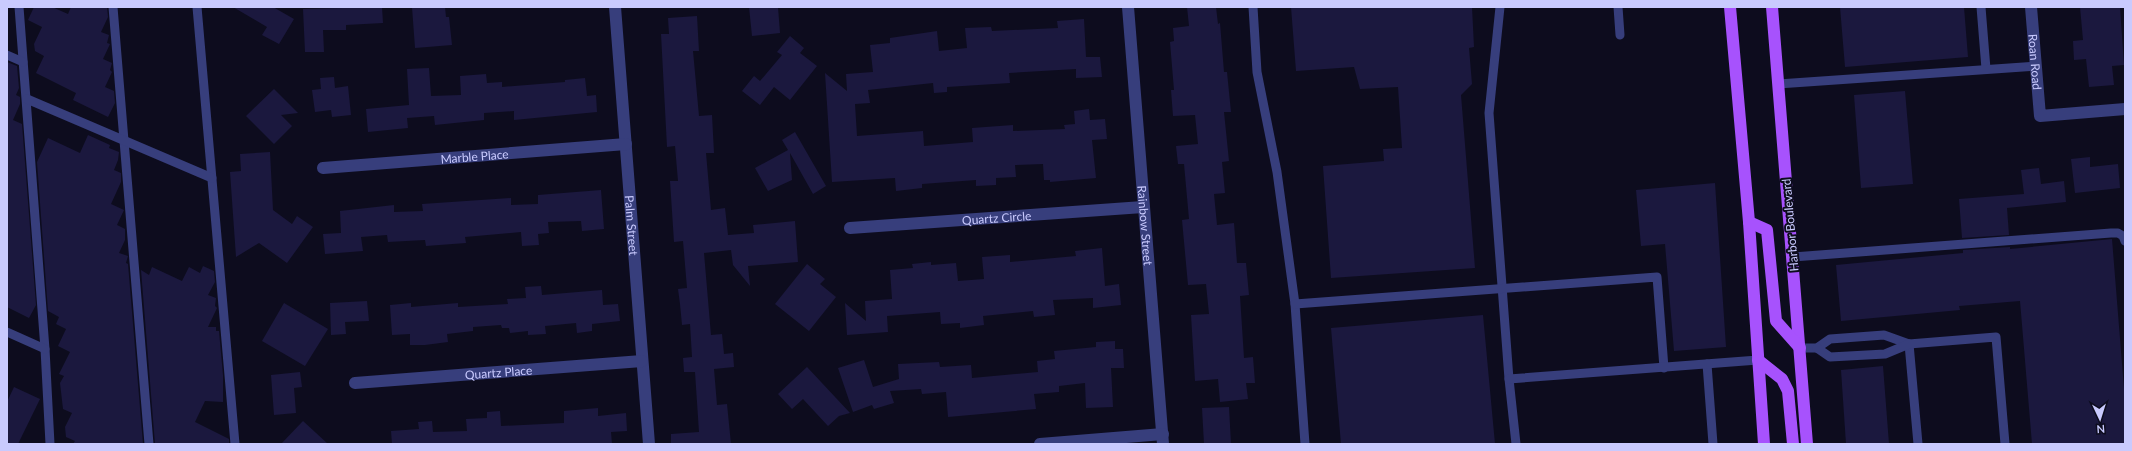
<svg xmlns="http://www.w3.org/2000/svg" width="2132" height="451" viewBox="0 0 2132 451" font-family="Lato,sans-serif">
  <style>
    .building { fill: #1b183e }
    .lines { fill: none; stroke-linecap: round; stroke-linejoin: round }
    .lane { stroke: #373e7c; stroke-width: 9 }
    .street { stroke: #373e7c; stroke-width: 12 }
    .primary { stroke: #a752fd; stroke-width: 12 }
    .labels { text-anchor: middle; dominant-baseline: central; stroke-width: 4; stroke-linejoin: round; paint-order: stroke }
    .street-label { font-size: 12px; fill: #c9cafe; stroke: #0d0c1e }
  </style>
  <rect width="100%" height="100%" fill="#0d0c1e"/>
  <g class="building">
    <polygon points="34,7 52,7 68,14 71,7 107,7 108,17 101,32 109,35 107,43 110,44 103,59 112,63 110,70 112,72 105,87 114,91 115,103 108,117 73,100 76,93 36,73 44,56 35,51 34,44 42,27 28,20"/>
    <polygon points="233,7 273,7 294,19 279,44 262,35 267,27"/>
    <polygon points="382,7 383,23 346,25 346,30 323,30 324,52 305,52 303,9"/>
    <polygon points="412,7 445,7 446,17 449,17 452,45 415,48"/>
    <polygon points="749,7 778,7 780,33 752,36"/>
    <polygon points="1187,7 1216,7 1218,24 1220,23 1224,72 1227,72 1231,112 1224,112 1229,161 1222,162 1225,193 1214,194 1217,225 1234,223 1237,263 1246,263 1249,295 1240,296 1244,358 1253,357 1255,383 1246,383 1248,399 1220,402 1218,379 1195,381 1191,315 1209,314 1206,284 1188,285 1182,220 1189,219 1184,164 1178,164 1176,146 1198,144 1195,115 1173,116 1171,90 1174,90 1170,42 1174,41 1173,28 1189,26"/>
    <polygon points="1291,7 1472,7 1474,47 1469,48 1472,84 1461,95 1475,268 1331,278 1323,166 1384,161 1383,149 1402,148 1398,87 1360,89 1354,67 1296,71"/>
    <polygon points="1840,7 1964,7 1968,57 1845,67"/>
    <polygon points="2080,7 2120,7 2124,65 2112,66 2114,85 2089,87 2086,59 2074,60 2073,41 2083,40"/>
    <polygon points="697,16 699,51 693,51 699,116 712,115 714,153 706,153 711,210 725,208 728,235 754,233 753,225 795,221 798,262 748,266 750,286 733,265 731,250 704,253 711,335 722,334 724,354 733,353 734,367 714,369 717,405 727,404 731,444 671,444 671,434 699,432 695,372 684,372 683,358 692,357 690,324 682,325 680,304 678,289 687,288 683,241 674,242 670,181 678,181 675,146 667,147 661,34 669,34 668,18"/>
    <polygon points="1084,19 1086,57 1100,57 1102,77 1076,78 1076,69 1009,73 1010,83 947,87 947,92 934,93 933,83 868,90 870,103 855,104 857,136 923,131 924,146 973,142 972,128 1013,125 1013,131 1065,129 1064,125 1075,124 1074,111 1089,109 1090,120 1105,119 1107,139 1092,140 1096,178 1050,182 1050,180 1044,180 1043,164 1015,165 1016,177 996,178 996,185 976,186 976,180 922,184 922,188 896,191 895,178 832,182 825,73 847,91 846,74 873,72 870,45 890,43 890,38 937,31 939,51 967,48 965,28 991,27 992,31 1058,28 1057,21"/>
    <polygon points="790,36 804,48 800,53 817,66 790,100 774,87 760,105 742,91 754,76 760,81 782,55 777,52"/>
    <polygon points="7,62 17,66 19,88 16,95 20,97 20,104 13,120 22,124 36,305 29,318 7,307"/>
    <polygon points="429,68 431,96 461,95 460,76 486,74 487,83 502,82 502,87 565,82 565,80 585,78 587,96 596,95 597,112 514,120 514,111 484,113 484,120 435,125 434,116 407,118 408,128 368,132 366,109 409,105 407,69"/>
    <polygon points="334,77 335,88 348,86 351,115 332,117 331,110 315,112 312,90 321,89 320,78"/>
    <polygon points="274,89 298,113 281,115 292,126 274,144 246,116"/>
    <polygon points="1905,91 1913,184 1861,188 1854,95"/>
    <polygon points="795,132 826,186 813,194 790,153 792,180 768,191 755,168 788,150 782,140"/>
    <polygon points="88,135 110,145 109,148 119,152 118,160 114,170 121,173 121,182 111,204 124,210 117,225 125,229 125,240 119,253 128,256 126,263 128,264 143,444 73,444 75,441 66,437 65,427 72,413 63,409 60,383 64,376 59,374 70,352 58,346 66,329 56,324 59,317 48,311 37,162 48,138 80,153"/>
    <polygon points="270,152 273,210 292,224 297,216 313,227 287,263 259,243 236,257 230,172 241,171 240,154"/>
    <polygon points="2090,157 2090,167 2118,164 2120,188 2075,193 2071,159"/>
    <polygon points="2039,168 2041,184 2064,181 2066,202 2007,208 2009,235 1962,238 1959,199 2024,194 2021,170"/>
    <polygon points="1715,183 1726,347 1674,351 1665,244 1641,246 1636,190"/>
    <polygon points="601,190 604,229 582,231 581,221 548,222 549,233 538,234 539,245 522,246 521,232 465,237 466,243 426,246 425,240 388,242 387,235 361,237 363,251 325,254 323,234 341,233 340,211 394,205 394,212 423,211 422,204 511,198 511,205 538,204 538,195"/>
    <polygon points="2112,239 2125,401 2125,444 2032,444 2020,301 1959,306 1960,310 1841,321 1836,265 1963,253 1963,250 2010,247 2010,249"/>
    <polygon points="1102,248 1105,286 1119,284 1121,305 1093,308 1093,298 1053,300 1055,315 1034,317 1033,311 983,316 984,325 960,328 960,323 941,324 940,312 887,316 888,332 847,335 845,303 866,321 865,301 892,299 890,270 913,268 912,264 931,262 931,265 956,263 958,281 984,279 982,257 1010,255 1010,262 1076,256 1075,251"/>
    <polygon points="807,264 825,279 820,284 836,297 809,331 775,304"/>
    <polygon points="203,266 214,271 215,282 208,295 216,298 215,306 217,308 208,327 216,327 216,331 219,331 223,375 223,402 205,401 195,422 229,439 229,444 155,444 141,270 149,275 152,267 182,281 189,267 200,273"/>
    <polygon points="541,286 542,295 602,290 603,305 618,304 620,321 592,324 592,331 577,333 576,323 545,326 546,334 528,335 528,331 510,333 509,328 502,328 501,325 473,327 473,331 447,334 448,342 425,345 410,345 410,334 392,335 390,305 411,303 411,307 458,303 458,307 508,304 507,299 526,298 525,287"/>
    <polygon points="367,301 369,321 345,322 346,334 331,335 330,303"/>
    <polygon points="284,303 328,329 305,366 262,341"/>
    <polygon points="1483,315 1495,444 1341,444 1331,328"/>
    <polygon points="1115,341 1115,349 1123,349 1124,368 1111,368 1113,407 1086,408 1085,383 1059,386 1059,392 1034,394 1036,409 948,417 946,392 922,394 921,389 890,391 894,403 874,409 872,405 853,412 838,368 864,360 873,387 899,379 898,364 939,362 940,367 971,365 972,378 1038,372 1037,361 1055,359 1054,351 1096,347 1096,342"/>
    <polygon points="1883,366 1889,444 1846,444 1841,370"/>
    <polygon points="807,367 850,413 839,416 828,426 803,399 792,409 778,394"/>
    <polygon points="300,372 302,387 294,388 296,413 274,415 271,375"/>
    <polygon points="14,387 40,399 18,444 7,444 7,402"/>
    <polygon points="1229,407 1231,444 1204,444 1202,408"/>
    <polygon points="598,408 598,416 626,413 627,431 611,432 612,444 392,444 391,431 419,429 418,422 432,421 433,432 467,431 466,419 487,418 487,412 500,411 501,426 564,423 564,411"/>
    <polygon points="303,421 328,444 281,444"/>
  </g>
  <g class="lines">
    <g class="lane">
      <polyline points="19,7 45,349 50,444"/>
      <polyline points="113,7 149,444"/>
      <polyline points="197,7 235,444"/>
      <polyline points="1253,7 1257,72 1277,172 1295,304 1305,444"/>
      <polyline points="1500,7 1489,113 1509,379 1516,444"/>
      <polyline points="1618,7 1620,35"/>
      <polyline points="1981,7 1986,69"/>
      <polyline points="7,55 23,62"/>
      <polyline points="1778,84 2036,66"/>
      <polyline points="27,99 212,178"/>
      <polyline points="1793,257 2111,233 2118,233 2123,236 2125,241"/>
      <polyline points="1295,304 1657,277 1664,368"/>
      <polyline points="7,332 45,349"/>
      <polyline points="1909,344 1918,444"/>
      <polyline points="1800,348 1817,348 1830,339 1884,335 1909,344"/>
      <polyline points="1817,348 1830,357 1885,354 1909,344 1996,337 2005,444"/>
      <polyline points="1707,364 1713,444"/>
      <polyline points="1509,379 1758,360"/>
    </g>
    <g class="street">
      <path id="s1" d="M615,7L649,444"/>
      <path id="s2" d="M1128,7L1163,444"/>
      <path id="s3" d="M2031,7L2040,116L2125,109"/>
      <path id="s4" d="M323,168L626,144"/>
      <path id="s5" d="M850,228L1143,207"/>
      <path id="s6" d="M355,383L642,361"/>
      <polyline points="1040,444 1163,434"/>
    </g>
    <g class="primary">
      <polyline points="1730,7 1749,222 1764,444"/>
      <polyline points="1772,7 1807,444"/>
      <polyline points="1749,222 1767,230 1776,321 1800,348"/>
      <polyline points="1758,360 1782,379 1788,391 1793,444"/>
    </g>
  </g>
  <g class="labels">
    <g class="street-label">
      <text stroke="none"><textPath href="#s3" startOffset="55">Roan Road</textPath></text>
      <text stroke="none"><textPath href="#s4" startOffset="152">Marble Place</textPath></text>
      <text stroke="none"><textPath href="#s5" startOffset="147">Quartz Circle</textPath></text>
      <text transform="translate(1790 225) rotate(-95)">Harbor Boulevard</text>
      <text stroke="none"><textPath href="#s1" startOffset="219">Palm Street</textPath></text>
      <text stroke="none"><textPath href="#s2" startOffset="219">Rainbow Street</textPath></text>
      <text stroke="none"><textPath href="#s6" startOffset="144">Quartz Place</textPath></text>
    </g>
  </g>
  <rect width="2132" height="451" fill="none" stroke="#c9cafe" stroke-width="16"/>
  <g transform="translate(2100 419) rotate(176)" stroke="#0d0c1e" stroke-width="3" paint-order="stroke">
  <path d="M0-3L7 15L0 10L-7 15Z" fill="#c9cafe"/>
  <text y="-6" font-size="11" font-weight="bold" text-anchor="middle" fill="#c9cafe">N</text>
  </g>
</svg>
